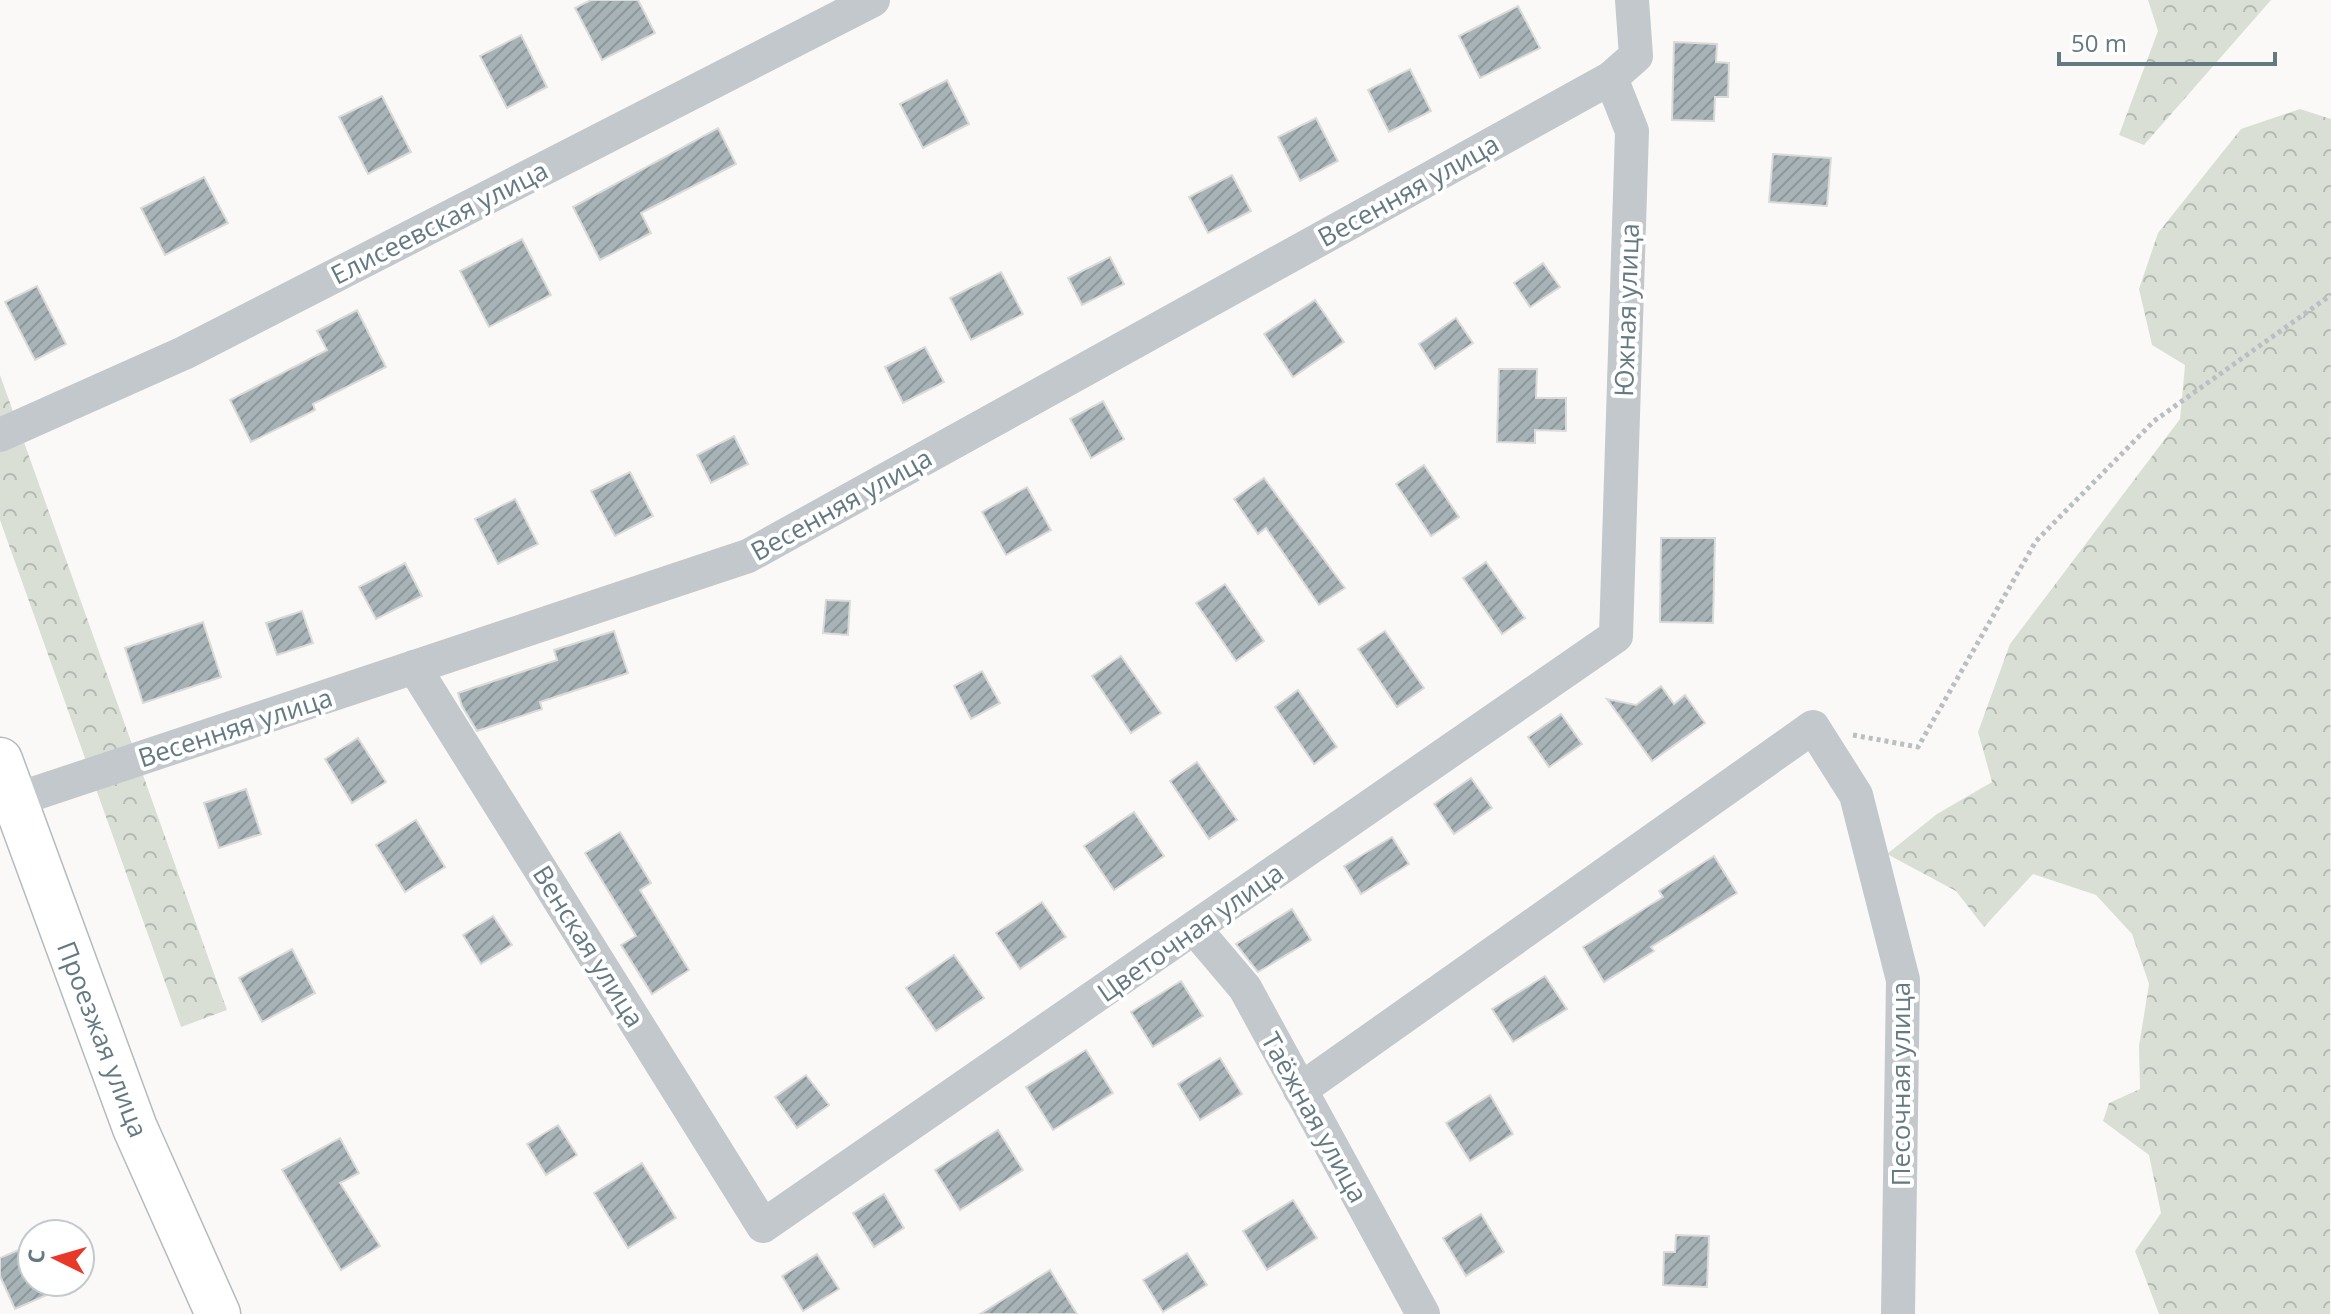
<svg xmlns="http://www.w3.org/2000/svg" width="2331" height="1314" viewBox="0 0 2331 1314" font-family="'Open Sans',sans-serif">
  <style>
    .forest { fill: url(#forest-crowns) }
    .building { fill: url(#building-hatch); stroke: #dbdbd9; stroke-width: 2 }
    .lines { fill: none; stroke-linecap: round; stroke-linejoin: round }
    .primary-casing { stroke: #b4babe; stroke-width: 47 }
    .path { stroke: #babfc1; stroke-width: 5; stroke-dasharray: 4 4; stroke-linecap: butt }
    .minor { stroke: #c2c8cb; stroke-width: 34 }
    .primary { stroke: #fff; stroke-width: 44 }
    .labels { text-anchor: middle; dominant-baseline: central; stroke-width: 8; stroke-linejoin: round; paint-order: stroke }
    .street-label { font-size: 26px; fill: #647a83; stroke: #fff }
  </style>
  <defs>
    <pattern id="forest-crowns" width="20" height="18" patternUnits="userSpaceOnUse" patternTransform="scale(2)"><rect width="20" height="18" fill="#dadfd6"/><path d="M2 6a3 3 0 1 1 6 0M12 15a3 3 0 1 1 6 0" fill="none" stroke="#b4bab3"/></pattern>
    <pattern id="building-hatch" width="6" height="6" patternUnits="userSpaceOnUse" patternTransform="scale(2)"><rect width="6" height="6" fill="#a7b3b7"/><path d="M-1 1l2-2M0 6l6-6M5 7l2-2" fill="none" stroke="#8c979a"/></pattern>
  </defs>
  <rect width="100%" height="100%" fill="#faf9f7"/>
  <g class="forest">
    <polygon points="2148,0 2271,0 2144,145 2119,135 2158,31"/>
    <polygon points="2300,109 2331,119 2330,1314 2159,1314 2135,1251 2161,1213 2149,1155 2103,1121 2109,1103 2140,1089 2139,1046 2149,984 2132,934 2096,895 2033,874 1984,927 1956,891 1887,854 1937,814 1992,782 1978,732 2010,644 2180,419 2185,365 2152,345 2139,289 2158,233 2241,129"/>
    <polygon points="0,375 227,1010 181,1027 0,520"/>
  </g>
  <g class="building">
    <polygon points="591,0 638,0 655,33 602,60 575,8"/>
    <polygon points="1518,6 1540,48 1480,78 1459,36"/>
    <polygon points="521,35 547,87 507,108 480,56"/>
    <polygon points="1674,42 1717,44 1716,62 1729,63 1728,97 1715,97 1714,121 1672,120"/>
    <polygon points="1410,69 1431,111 1389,132 1368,90"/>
    <polygon points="947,80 969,124 923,148 900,104"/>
    <polygon points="382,96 411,152 368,174 339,117"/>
    <polygon points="1316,118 1338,161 1300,181 1278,137"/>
    <polygon points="718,128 736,164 641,213 651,233 600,260 573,207"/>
    <polygon points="1773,154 1831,158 1827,206 1769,202"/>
    <polygon points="1232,175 1251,211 1208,233 1189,197"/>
    <polygon points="204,177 228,223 165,255 141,208"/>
    <polygon points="522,239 551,295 489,327 460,271"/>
    <polygon points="1110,257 1124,284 1082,305 1068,278"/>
    <polygon points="1543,263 1560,287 1530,307 1514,283"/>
    <polygon points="1001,272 1023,314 971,340 950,298"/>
    <polygon points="37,286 66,344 35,360 5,302"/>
    <polygon points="1315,300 1344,342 1293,377 1264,334"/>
    <polygon points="357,310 386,367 313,404 315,410 251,442 230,400 327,350 317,331"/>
    <polygon points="1456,318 1473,343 1435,369 1419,344"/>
    <polygon points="925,347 944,382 903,403 885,367"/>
    <polygon points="1499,369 1537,369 1536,398 1566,398 1566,431 1535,430 1535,443 1497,442"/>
    <polygon points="1103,401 1124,439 1091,458 1070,419"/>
    <polygon points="734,436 748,464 711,483 697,455"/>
    <polygon points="1424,465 1459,517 1431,536 1396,484"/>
    <polygon points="630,472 653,516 615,536 591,491"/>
    <polygon points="1264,478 1345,588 1319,605 1266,528 1258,534 1234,499"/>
    <polygon points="1027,487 1051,530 1006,555 982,512"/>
    <polygon points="515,499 538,544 498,564 475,519"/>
    <polygon points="1661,538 1715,538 1713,623 1660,622"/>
    <polygon points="1486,562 1525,618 1502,634 1463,578"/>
    <polygon points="405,563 422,596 376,619 359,587"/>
    <polygon points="1225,584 1264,641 1236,661 1196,603"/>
    <polygon points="826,600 850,601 848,635 823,633"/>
    <polygon points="302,611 313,643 277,655 266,623"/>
    <polygon points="203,622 221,677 143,703 125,648"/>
    <polygon points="614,631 628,673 540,702 542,709 477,731 462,706 458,693 557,660 554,650"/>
    <polygon points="1385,631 1424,688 1397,707 1358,649"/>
    <polygon points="1121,656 1161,713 1131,733 1092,676"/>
    <polygon points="982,671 1000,703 971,719 954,686"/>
    <polygon points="1661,686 1674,704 1685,695 1705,723 1652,761 1607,699 1636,705"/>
    <polygon points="1298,690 1337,747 1314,764 1275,707"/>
    <polygon points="1561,714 1582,744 1549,767 1528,737"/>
    <polygon points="358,738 386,782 352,803 325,759"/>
    <polygon points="1197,762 1237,820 1209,839 1170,781"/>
    <polygon points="1471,778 1492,808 1454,834 1434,804"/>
    <polygon points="246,789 261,834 219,848 204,803"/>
    <polygon points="1134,812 1164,856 1114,890 1084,846"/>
    <polygon points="416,820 445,867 405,892 376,845"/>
    <polygon points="620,832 651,883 640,890 689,970 652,994 621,945 636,936 585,853"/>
    <polygon points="1392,837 1409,864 1361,894 1344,866"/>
    <polygon points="1714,856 1737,893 1651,947 1654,951 1604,982 1583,947 1663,897 1659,891"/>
    <polygon points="1042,902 1066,937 1020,969 996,933"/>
    <polygon points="1292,909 1311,940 1258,972 1236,944"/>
    <polygon points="493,916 512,945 481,964 463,935"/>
    <polygon points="292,949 315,993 262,1022 239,978"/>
    <polygon points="954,955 984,998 936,1031 906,988"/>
    <polygon points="1545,976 1567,1009 1513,1042 1492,1009"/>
    <polygon points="1181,981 1203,1016 1153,1047 1131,1012"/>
    <polygon points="1086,1050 1113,1093 1053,1130 1026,1087"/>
    <polygon points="1220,1058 1242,1094 1200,1120 1178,1084"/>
    <polygon points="806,1075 829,1105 797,1128 775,1097"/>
    <polygon points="1490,1095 1513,1134 1470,1161 1446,1123"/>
    <polygon points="558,1125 577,1155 546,1175 527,1144"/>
    <polygon points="998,1130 1023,1170 960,1210 935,1170"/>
    <polygon points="340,1138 359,1173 340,1183 380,1246 341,1270 282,1170"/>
    <polygon points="642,1163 676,1218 628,1248 594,1193"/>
    <polygon points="884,1194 904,1228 874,1247 853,1213"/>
    <polygon points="1293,1200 1317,1238 1267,1270 1243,1231"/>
    <polygon points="1481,1214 1504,1252 1466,1276 1443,1238"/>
    <polygon points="1676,1235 1709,1236 1707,1287 1663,1285 1664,1252 1675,1252"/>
    <polygon points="32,1244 32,1282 76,1282 15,1309 0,1276 0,1258"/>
    <polygon points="1187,1253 1207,1285 1163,1312 1143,1280"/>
    <polygon points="817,1254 839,1289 803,1311 782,1276"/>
    <polygon points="1050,1270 1077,1314 980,1314"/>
  </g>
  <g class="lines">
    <g class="primary-casing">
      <polyline id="primary" points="0,760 135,1128 218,1314"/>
    </g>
    <polyline class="path" points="1853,735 1918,747 2036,541 2154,421 2331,295"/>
    <g class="minor">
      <polyline points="0,435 184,353 873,0"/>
      <polyline points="414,667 763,1226 1616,636 1632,131 1611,78 1636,56 1632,0"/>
      <polyline points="15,800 748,556 1611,78"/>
      <polyline points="1195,929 1245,988 1423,1314"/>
      <polyline points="1300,1090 1813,727 1856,795 1903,980 1898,1314"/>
    </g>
    <use href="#primary" class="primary"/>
  </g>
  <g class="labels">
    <g class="street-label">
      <text transform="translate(1408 190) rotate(-29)">Весенняя улица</text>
      <text transform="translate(439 222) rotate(-27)">Елисеевская улица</text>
      <text transform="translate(1626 310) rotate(-88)">Южная улица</text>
      <text transform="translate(841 504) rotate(-29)">Весенняя улица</text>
      <text transform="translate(235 727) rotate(-18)">Весенняя улица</text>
      <text transform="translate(1190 932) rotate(-35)">Цветочная улица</text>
      <text transform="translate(589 946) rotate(58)">Венская улица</text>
      <text transform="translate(103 1039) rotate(69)">Проезжая улица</text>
      <text transform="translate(1900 1084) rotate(-90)">Песочная улица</text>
      <text transform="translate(1315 1117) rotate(61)">Таёжная улица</text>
    </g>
  </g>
  <g transform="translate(56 1258) rotate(275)"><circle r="38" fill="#ffffff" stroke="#c1cacd" stroke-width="2"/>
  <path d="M0-6L14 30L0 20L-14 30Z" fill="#e83829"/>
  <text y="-12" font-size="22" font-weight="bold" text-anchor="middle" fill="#647a83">С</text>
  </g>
  <path d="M2059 52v12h216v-12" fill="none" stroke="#647a83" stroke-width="4"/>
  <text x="2071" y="52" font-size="24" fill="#647a83" stroke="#ffffff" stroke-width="6" paint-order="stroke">50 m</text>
</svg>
